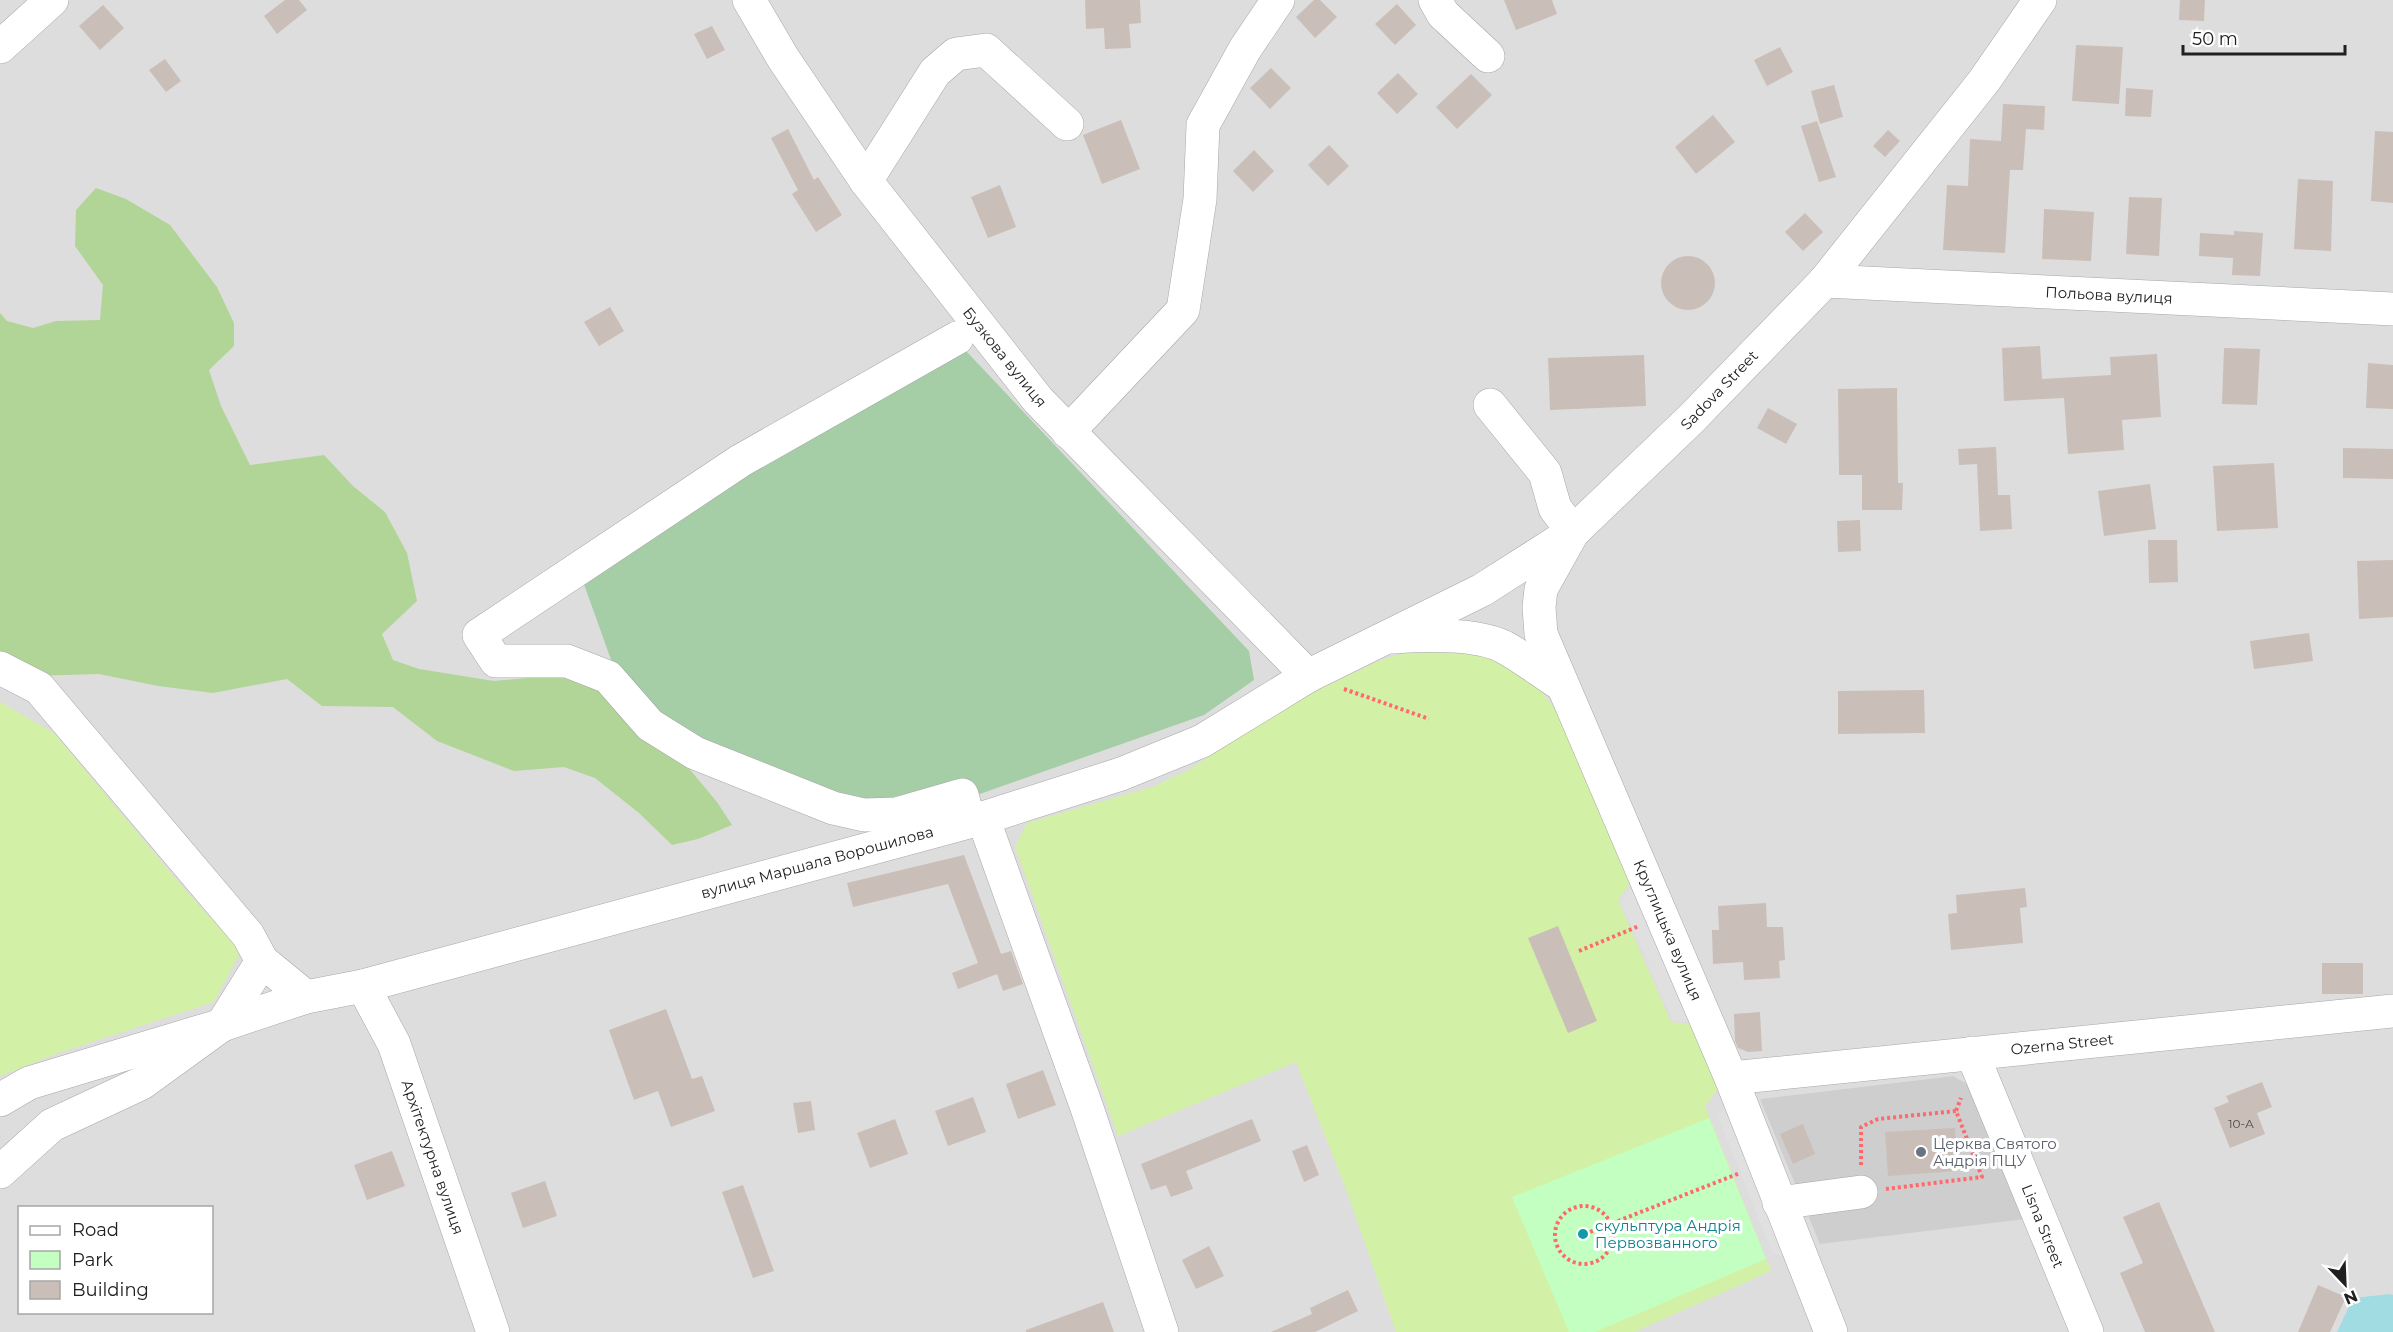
<svg xmlns="http://www.w3.org/2000/svg" width="2393" height="1332" viewBox="0 0 2393 1332" font-family="Montserrat,sans-serif">
  <style>
    .residential { fill: #dedddd; fill-rule: evenodd }
    .religious { fill: #cecece }
    .grass { fill: #d3f0a7 }
    .forest { fill: #b0d597 }
    .cemetery { fill: #a5cda6 }
    .park { fill: #c2ffc0 }
    .parking { fill: #e0e0e0 }
    .water { fill: #a2dce3 }
    .building { fill: #cabeb8 }
    .lines { fill: none; stroke-linecap: round; stroke-linejoin: round }
    .minor-casing { stroke: #a7a7a7; stroke-width: 34 }
    .path { stroke: #ff696b; stroke-width: 4; stroke-dasharray: 3 3; stroke-linecap: butt }
    .minor { stroke: #fff; stroke-width: 33 }
    .worship-dot { fill: #6b7280; stroke: #fff; stroke-width: 2 }
    .culture-dot { fill: #0f9aa8; stroke: #fff; stroke-width: 2 }
    .labels { text-anchor: middle; dominant-baseline: central; stroke-width: 6; stroke-linejoin: round; paint-order: stroke }
    .number-label { font-size: 12px; fill: #4a4846 }
    .street-label { font-size: 15px; fill: #202020; stroke: #fff }
    .worship-label { font-size: 15px; fill: #5b616d; stroke: #fff; text-anchor: start }
    .culture-label { font-size: 15px; fill: #0d838f; stroke: #fff; text-anchor: start }
  </style>
  <rect width="100%" height="100%" fill="#f2ece6"/>
  <path class="residential" d="M0,0H2393V1332H0ZM1953,1076L1971,1086L1760,1099ZM20,1208H212V1312H20Z"/>
  <polygon class="religious" points="1953,1076 1971,1086 2025,1219 1820,1244 1760,1099"/>
  <g class="grass">
    <polygon points="1429,651 1472,653 1507,663 1537,685 1557,712 1630,884 1618,900 1671,1022 1691,1024 1718,1089 1705,1106 1771,1271 1634,1332 1396,1332 1347,1192 1296,1062 1118,1136 1015,847 1027,823 1152,787 1189,770 1283,707 1378,661 1404,653"/>
    <polygon points="0,702 54,733 186,891 241,951 214,1002 61,1052 0,1076"/>
  </g>
  <polygon class="forest" points="96,188 126,199 170,225 217,287 234,323 234,346 209,370 221,406 250,465 324,455 353,486 385,512 407,553 417,601 382,634 393,660 419,669 494,681 527,678 556,668 598,682 681,759 717,802 732,825 698,839 672,845 639,813 595,778 564,767 514,771 437,741 393,707 322,706 287,679 213,693 158,686 99,674 30,676 0,658 0,313 7,321 33,328 56,321 100,320 103,285 75,246 76,210"/>
  <polygon class="cemetery" points="966,351 1249,651 1254,680 1204,715 977,795 962,787 850,803 664,729 614,668 581,576 721,490"/>
  <polygon class="park" points="1709,1118 1766,1259 1595,1332 1569,1332 1512,1197"/>
  <g class="parking">
    <polygon points="1632,885 1691,1022 1673,1021 1620,901"/>
    <polygon points="1727,1104 1788,1257 1772,1253 1718,1117"/>
  </g>
  <polygon class="water" points="2390,1294 2393,1295 2393,1332 2337,1332 2353,1298"/>
  <g class="building">
    <polygon points="285,0 299,0 307,10 277,34 264,16"/>
    <polygon points="1085,0 1140,0 1141,23 1129,24 1131,48 1105,49 1104,28 1086,29"/>
    <polygon points="1314,0 1320,0 1337,17 1315,38 1296,17"/>
    <polygon points="1504,0 1552,0 1557,14 1516,30"/>
    <polygon points="2180,0 2205,0 2204,21 2179,20"/>
    <polygon points="1397,4 1416,25 1395,45 1375,24"/>
    <polygon points="103,5 124,28 100,50 79,26"/>
    <polygon points="712,26 725,50 707,59 694,34"/>
    <polygon points="2076,45 2123,47 2119,104 2072,101"/>
    <polygon points="1780,47 1793,72 1767,86 1754,60"/>
    <polygon points="165,59 181,81 166,92 149,70"/>
    <polygon points="1271,68 1291,88 1270,109 1250,88"/>
    <polygon points="1398,73 1418,94 1397,114 1377,93"/>
    <polygon points="1471,74 1492,95 1457,129 1436,107"/>
    <polygon points="1834,85 1843,117 1820,124 1811,91"/>
    <polygon points="2126,88 2153,90 2151,117 2125,116"/>
    <polygon points="2003,104 2045,106 2044,130 2026,129 2023,170 2010,170 2005,253 1943,250 1947,185 1968,186 1970,139 2001,141"/>
    <polygon points="1713,115 1735,142 1696,174 1675,147"/>
    <polygon points="1121,120 1140,169 1102,184 1083,135"/>
    <polygon points="1817,121 1836,177 1819,182 1801,126"/>
    <polygon points="788,129 814,180 818,177 842,215 816,232 792,194 798,190 771,138"/>
    <polygon points="1888,130 1900,141 1885,157 1873,146"/>
    <polygon points="2375,131 2393,132 2393,203 2371,201"/>
    <polygon points="1329,145 1349,166 1328,186 1308,165"/>
    <polygon points="1254,150 1274,171 1253,192 1233,171"/>
    <polygon points="2298,179 2333,181 2331,251 2294,249"/>
    <polygon points="1000,185 1016,227 988,238 971,197"/>
    <polygon points="2129,197 2162,198 2159,256 2126,254"/>
    <polygon points="2044,209 2094,212 2091,261 2042,259"/>
    <polygon points="1805,213 1823,232 1803,251 1785,232"/>
    <polygon points="2234,231 2263,233 2260,276 2232,275 2233,258 2199,256 2200,233 2234,235"/>
    <circle cx="1688" cy="283" r="27"/>
    <polygon points="610,307 624,331 599,346 584,322"/>
    <polygon points="2040,346 2042,379 2111,375 2110,357 2157,354 2161,417 2122,420 2124,450 2068,454 2064,398 2004,401 2002,348"/>
    <polygon points="2224,348 2260,349 2257,405 2222,404"/>
    <polygon points="1644,355 1646,406 1550,410 1548,358"/>
    <polygon points="2368,363 2393,365 2393,409 2366,408"/>
    <polygon points="1897,388 1898,483 1903,483 1902,510 1862,510 1862,475 1839,475 1838,389"/>
    <polygon points="1768,408 1797,424 1786,444 1757,428"/>
    <polygon points="1996,447 1998,495 2010,495 2012,529 1980,531 1977,464 1959,465 1958,449"/>
    <polygon points="2343,448 2393,449 2393,479 2343,478"/>
    <polygon points="2274,463 2278,528 2217,531 2213,466"/>
    <polygon points="2150,484 2156,529 2104,536 2098,491"/>
    <polygon points="1860,520 1861,551 1838,552 1837,521"/>
    <polygon points="2148,540 2177,540 2178,582 2149,583"/>
    <polygon points="2393,560 2393,617 2359,619 2357,561"/>
    <polygon points="2309,633 2313,661 2254,669 2250,641"/>
    <polygon points="1924,690 1925,733 1838,734 1838,691"/>
    <polygon points="964,855 1001,954 1011,951 1023,984 1003,991 997,974 958,989 952,973 978,963 948,884 853,907 847,883"/>
    <polygon points="2025,888 2027,907 2020,908 2023,943 1951,950 1948,914 1957,913 1956,895"/>
    <polygon points="1766,903 1767,927 1783,927 1785,960 1779,961 1780,978 1744,980 1743,962 1713,964 1712,930 1719,930 1718,906"/>
    <polygon points="1558,926 1597,1021 1568,1033 1528,938"/>
    <rect x="2322" y="963" width="41" height="31"/>
    <polygon points="666,1009 692,1079 702,1076 715,1111 671,1127 658,1091 634,1100 609,1030"/>
    <polygon points="1760,1012 1762,1051 1748,1052 1738,1048 1735,1041 1734,1014"/>
    <polygon points="1043,1070 1056,1105 1018,1119 1006,1084"/>
    <polygon points="2262,1082 2272,1107 2257,1113 2265,1134 2230,1148 2214,1108 2229,1102 2226,1096"/>
    <polygon points="973,1097 986,1132 948,1146 935,1111"/>
    <polygon points="811,1101 815,1130 798,1133 793,1103"/>
    <polygon points="895,1119 908,1154 870,1168 857,1133"/>
    <polygon points="1252,1119 1261,1141 1186,1171 1193,1189 1171,1197 1166,1185 1151,1190 1141,1164"/>
    <polygon points="1803,1124 1815,1154 1793,1164 1780,1134"/>
    <polygon points="1955,1128 1957,1171 1888,1176 1885,1132"/>
    <polygon points="1307,1145 1319,1175 1304,1182 1292,1151"/>
    <polygon points="392,1151 405,1186 367,1200 354,1165"/>
    <polygon points="545,1181 557,1216 523,1228 511,1193"/>
    <polygon points="743,1185 774,1271 753,1278 722,1192"/>
    <polygon points="2159,1202 2215,1332 2145,1332 2120,1273 2143,1263 2123,1217"/>
    <polygon points="1209,1246 1224,1276 1196,1289 1182,1260"/>
    <polygon points="2318,1285 2346,1297 2330,1332 2298,1332"/>
    <polygon points="1348,1290 1358,1311 1315,1332 1271,1332 1312,1314 1310,1308"/>
    <polygon points="1103,1302 1114,1332 1026,1332 1026,1330"/>
  </g>
  <g class="lines">
    <g class="minor-casing">
      <g id="minor">
        <polyline points="749,0 783,58 866,181 1038,400 1308,676"/>
        <polyline points="1435,0 1443,14 1488,56"/>
        <polyline points="0,47 52,0"/>
        <polyline points="866,181 935,72 956,54 986,50 1067,124"/>
        <polyline points="1825,281 2393,309"/>
        <polyline points="957,338 740,461 479,635 496,661 567,661 608,677 650,725 695,753 833,808 864,815 896,814 962,795 969,821"/>
        <polyline points="1490,405 1545,473 1555,508 1573,532 1541,589 1539,607 1541,634 1731,1078 1831,1332"/>
        <polyline points="1068,432 1183,310 1200,199 1203,125 1245,49 1278,0"/>
        <path d="M1394,637C1424,635 1477,633 1504,647C1524,658 1543,673 1562,685"/>
        <polyline points="0,668 39,688 248,935 262,961 306,997"/>
        <polyline points="983,818 1087,1108 1162,1332"/>
        <polyline points="363,986 394,1044 493,1332"/>
        <polyline points="1972,1053 2087,1332"/>
        <polyline points="1731,1078 2393,1011"/>
        <polyline points="0,1100 29,1083 222,1025 306,997 363,986 983,818 1121,774 1202,741 1308,676 1482,590 1573,532 1691,419 1825,281 1984,81 2040,0"/>
        <polyline points="0,1172 52,1125 142,1083 222,1025 262,961"/>
        <polyline points="1779,1203 1861,1192"/>
      </g>
    </g>
    <g class="path">
      <polyline points="1344,689 1429,719"/>
      <polyline points="1579,951 1639,926"/>
      <polyline points="1861,1165 1861,1127 1878,1119 1956,1111"/>
      <polyline points="1886,1189 1982,1177 1956,1111 1961,1098"/>
      <circle cx="1584" cy="1235" r="29"/>
      <polyline points="1590,1232 1740,1173"/>
    </g>
    <use href="#minor" class="minor"/>
  </g>
  <circle class="worship-dot" cx="1921" cy="1152" r="6"/>
  <circle class="culture-dot" cx="1583" cy="1234" r="6"/>
  <g class="labels">
    <g class="number-label">
      <text x="2241" y="1123">10-А</text>
    </g>
    <g class="street-label">
      <text transform="translate(2109 295) rotate(3)">Польова вулиця</text>
      <text transform="translate(1005 357) rotate(51)">Бузкова вулиця</text>
      <text transform="translate(1719 390) rotate(-46)">Sadova Street</text>
      <text transform="translate(817 862) rotate(-15)">вулиця Маршала Ворошилова</text>
      <text transform="translate(1668 930) rotate(67)">Круглицька вулиця</text>
      <text transform="translate(2062 1044) rotate(-6)">Ozerna Street</text>
      <text transform="translate(433 1157) rotate(71)">Архітектурна вулиця</text>
      <text transform="translate(2043 1226) rotate(68)">Lisna Street</text>
    </g>
    <g class="worship-label">
      <text x="1933" y="1143">Церква Святого<tspan x="1933" dy="17">Андрія ПЦУ</tspan></text>
    </g>
    <g class="culture-label">
      <text x="1595" y="1225">скульптура Андрія<tspan x="1595" dy="17">Первозванного</tspan></text>
    </g>
  </g>
  <rect x="18" y="1206" width="195" height="108" fill="#ffffff" stroke="#a6a6a6" stroke-width="1.5"/>
  <rect x="30" y="1226" width="30" height="9" fill="#ffffff" stroke="#a6a6a6" stroke-width="1.5"/>
  <text x="72" y="1236" font-size="18" fill="#202020">Road</text>
  <rect x="30" y="1251" width="30" height="18" fill="#c2ffc0" stroke="#a6a6a6" stroke-width="1.5"/>
  <text x="72" y="1266" font-size="18" fill="#202020">Park</text>
  <rect x="30" y="1281" width="30" height="18" fill="#cabeb8" stroke="#a6a6a6" stroke-width="1.5"/>
  <text x="72" y="1296" font-size="18" fill="#202020">Building</text>
  <g transform="translate(2345 1284) rotate(157)" stroke="#ffffff" stroke-width="4.5" paint-order="stroke">
  <path d="M0-4.5L10 22L0 15L-10 22Z" fill="#202020"/>
  <text y="-9" font-size="16" font-weight="bold" text-anchor="middle" fill="#202020">N</text>
  </g>
  <path d="M2183 45v9h162v-9" fill="none" stroke="#202020" stroke-width="3"/>
  <text x="2192" y="45" font-size="18" fill="#202020" stroke="#ffffff" stroke-width="4.5" paint-order="stroke">50 m</text>
</svg>
